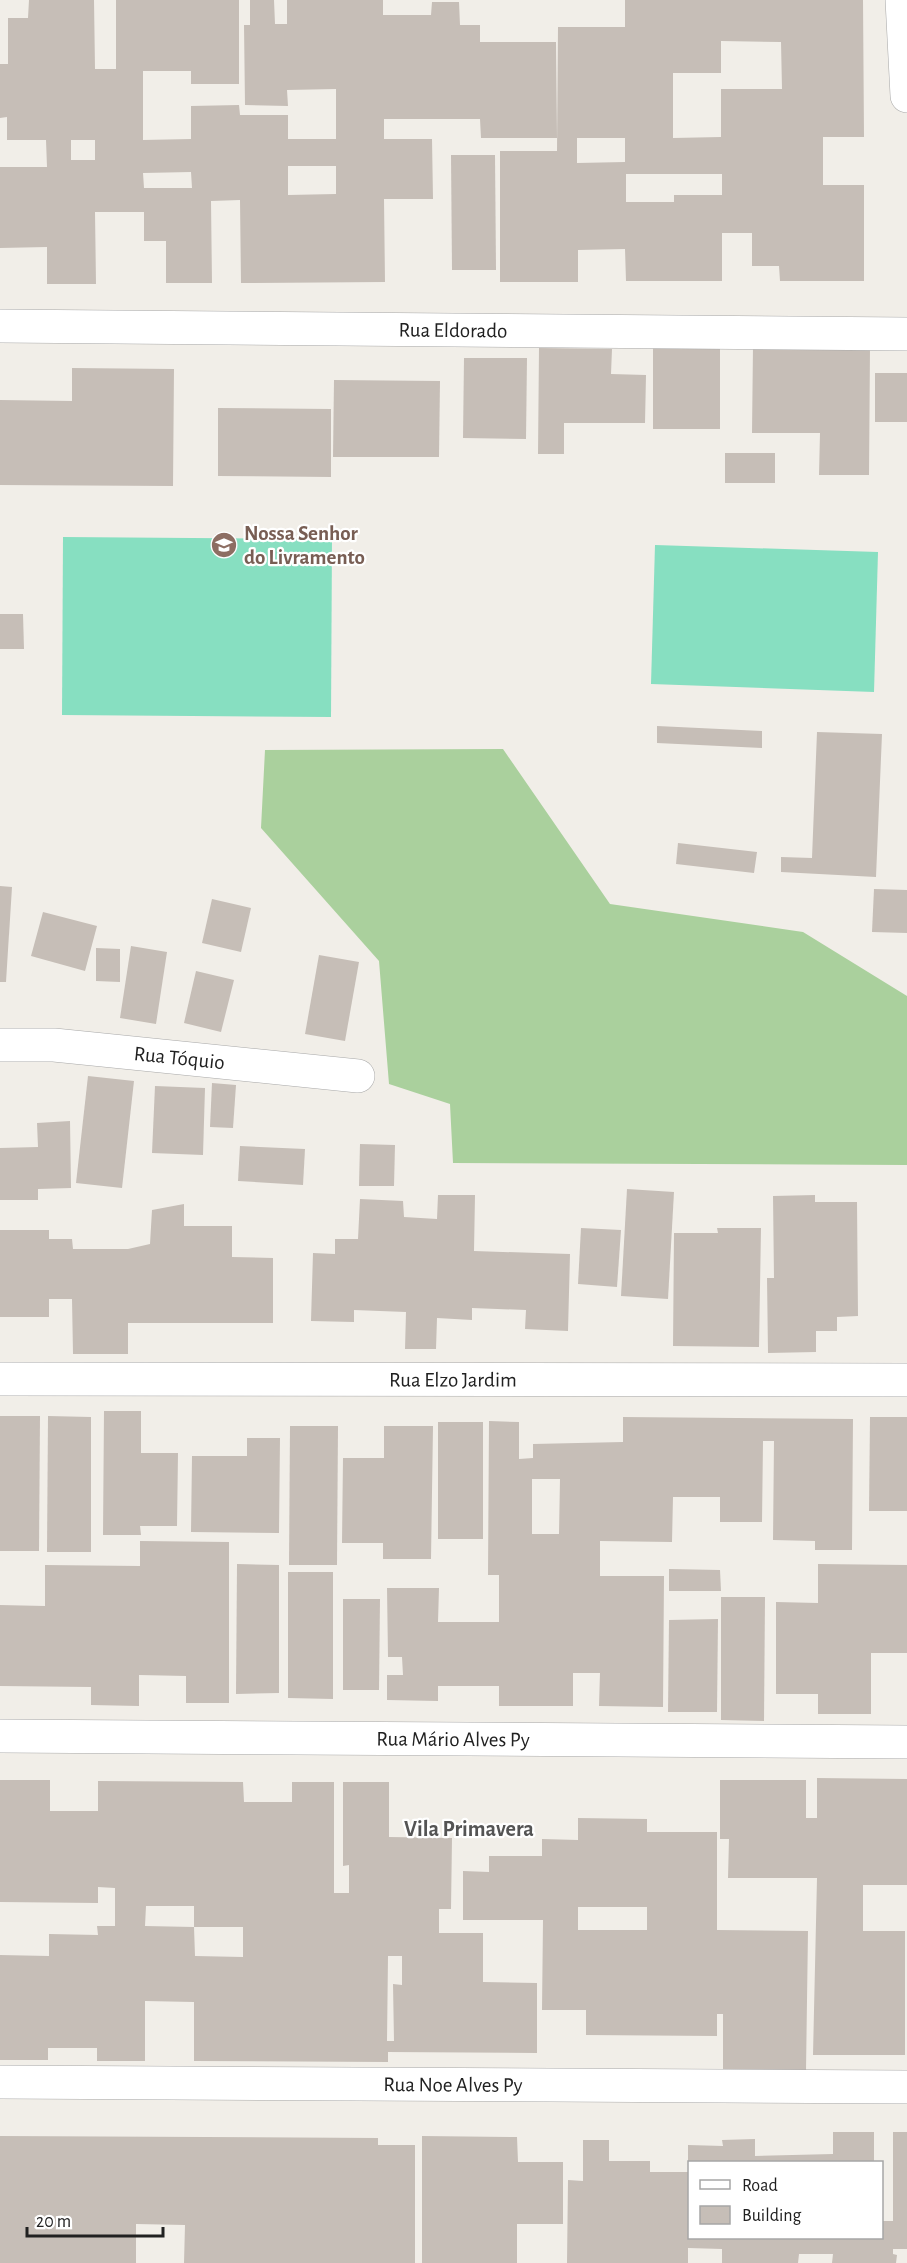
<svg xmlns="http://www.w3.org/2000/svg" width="907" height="2263" viewBox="0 0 907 2263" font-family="'Alegreya Sans',sans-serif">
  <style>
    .forest { fill: #aad09d }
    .pitch { fill: #87dfc1 }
    .building { fill: #c6beb7; fill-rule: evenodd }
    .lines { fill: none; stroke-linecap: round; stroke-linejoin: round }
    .minor-casing { stroke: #a8a8a8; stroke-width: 34 }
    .minor { stroke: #fff; stroke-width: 33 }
    .labels { text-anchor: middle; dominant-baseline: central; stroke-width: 4.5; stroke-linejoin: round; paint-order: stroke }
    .street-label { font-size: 21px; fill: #212121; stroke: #fff }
    .education-label { font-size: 21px; font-weight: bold; fill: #785e54; stroke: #fff; text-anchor: start }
    .neighbourhood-label { font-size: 22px; font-weight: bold; fill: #545454; stroke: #fff }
  </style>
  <rect width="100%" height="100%" fill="#f1eee8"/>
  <polygon class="forest" points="503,749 610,904 803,932 907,996 907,1165 453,1163 450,1104 389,1084 379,961 261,828 265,750"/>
  <g class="pitch">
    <polygon points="63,537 332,539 331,717 62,715"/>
    <polygon points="655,545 878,552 874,692 651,684"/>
  </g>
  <g class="building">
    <path d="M29,0H94L95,69H116V0H239V84H191V71H143V140L191,139V106L239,105L240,115H288V139H336V89L287,90L288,106L245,105L244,25H250V0H274L275,24H287V0H383V15H431L432,2H459L460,25H480V42H556L557,138H481L480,119H384V139H432L433,199H384L385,282L241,283L240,200L211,201L212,283H166V241H144V212H95L96,284H47V247L0,248V167H47L46,140H7V117L0,118V64H8V18H28ZM71,140H95V160H71ZM288,166H336V194L288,195ZM191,172L192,188H144L143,173Z"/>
    <path d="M625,0H863L864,137H823V185H864V281H780L779,266H752V233H722V281H626L625,249L578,250V282H500V151H557L558,27H625ZM721,41L781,42L782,89H721V137L673,138V73H721ZM577,138H625V162L577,163ZM626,174H722V195H674V202H626Z"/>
    <polygon points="451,155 495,155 496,270 452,270"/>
    <polygon points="753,346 870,347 869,475 819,475 820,433 752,433"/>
    <polygon points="539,348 612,349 611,374 646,375 645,423 564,423 564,454 538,454"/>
    <polygon points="653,348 720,349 720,429 653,429"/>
    <polygon points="464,358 527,358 526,439 463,438"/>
    <polygon points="72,368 174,369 173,486 0,485 0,400 72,401"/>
    <rect x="875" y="373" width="32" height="49"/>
    <polygon points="334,380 440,381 439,457 333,457"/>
    <polygon points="218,408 331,409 331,477 218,476"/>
    <rect x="725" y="453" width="50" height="30"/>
    <polygon points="0,614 23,614 24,649 0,649"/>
    <polygon points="657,726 762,731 762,748 657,743"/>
    <polygon points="817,732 882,734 876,877 781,872 781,857 812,858"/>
    <polygon points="678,843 757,852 754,873 676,864"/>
    <polygon points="0,886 12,887 6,982 0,982"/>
    <polygon points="874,889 907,890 907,933 872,932"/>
    <polygon points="212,899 251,908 241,952 202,943"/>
    <polygon points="43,912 97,926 85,971 31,956"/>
    <polygon points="131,946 167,952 156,1024 120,1018"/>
    <polygon points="96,948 120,949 120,982 96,981"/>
    <polygon points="319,955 359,962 345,1041 305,1034"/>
    <polygon points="196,971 234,980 221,1032 184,1023"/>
    <polygon points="88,1076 134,1081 122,1188 76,1183"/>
    <polygon points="212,1083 236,1085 233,1128 210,1127"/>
    <polygon points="155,1086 205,1088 203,1155 152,1153"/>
    <polygon points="70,1121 71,1188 38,1189 38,1200 0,1200 0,1148 38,1147 37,1123"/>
    <polygon points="360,1144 395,1145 394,1186 359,1186"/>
    <polygon points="240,1146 305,1149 303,1185 238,1181"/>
    <polygon points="627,1189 674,1192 668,1299 621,1296"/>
    <polygon points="438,1195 475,1195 474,1251 570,1254 568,1331 525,1329 526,1310 472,1308 472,1320 437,1318 436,1349 405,1349 406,1312 354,1310 354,1322 311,1321 313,1253 335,1254 335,1239 358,1239 360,1199 403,1201 404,1217 437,1219"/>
    <polygon points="815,1195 815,1202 857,1202 858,1316 837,1317 837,1331 816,1331 816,1352 768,1353 767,1278 774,1278 773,1196"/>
    <polygon points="184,1204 184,1226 232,1226 232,1257 273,1258 273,1323 128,1323 128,1354 73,1354 72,1299 49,1299 49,1317 0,1317 0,1230 49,1230 49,1239 72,1239 73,1249 128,1249 150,1244 152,1210"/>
    <polygon points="581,1228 621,1230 617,1287 578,1284"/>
    <polygon points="717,1228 761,1228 759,1347 673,1346 674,1233 718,1233"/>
    <polygon points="104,1411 141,1411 141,1453 178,1453 177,1526 140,1526 141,1535 103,1535"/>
    <polygon points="0,1416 40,1416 39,1551 0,1551"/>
    <polygon points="48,1416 91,1417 91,1552 47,1552"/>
    <path d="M623,1417L853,1419L852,1550H815V1541L773,1540L774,1441H763L762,1522H720V1497H673L672,1542L600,1541V1576H664L663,1707L599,1706L600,1673H573V1706H499V1686H438V1701L387,1700V1675H403L402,1657H388L387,1588H439L438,1622H499V1575H488L489,1421L519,1422V1459L533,1458V1444L623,1442ZM532,1479H560L559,1534H532Z"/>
    <polygon points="870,1417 907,1417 907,1511 869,1511"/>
    <rect x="438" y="1422" width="45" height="117"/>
    <polygon points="290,1426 338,1426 337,1565 289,1565"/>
    <polygon points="384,1426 433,1426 431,1559 383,1559 383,1543 342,1543 343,1458 384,1458"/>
    <polygon points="247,1438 280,1438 279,1533 191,1532 192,1456 247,1456"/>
    <polygon points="140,1541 229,1542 229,1703 186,1703 186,1676 139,1675 139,1706 91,1705 91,1687 0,1686 0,1605 45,1606 45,1565 140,1566"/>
    <polygon points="237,1564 279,1565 279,1693 236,1694"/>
    <polygon points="818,1564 907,1565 907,1653 871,1653 871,1714 818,1714 818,1694 776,1694 776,1602 818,1603"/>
    <polygon points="669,1569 720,1570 721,1591 669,1591"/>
    <polygon points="288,1572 333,1572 333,1699 288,1698"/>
    <polygon points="721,1597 765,1597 764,1721 721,1720"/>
    <polygon points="343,1599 380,1599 379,1690 343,1690"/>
    <polygon points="718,1619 717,1712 668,1712 669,1620"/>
    <polygon points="817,1778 907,1779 907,1885 863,1885 863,1931 905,1931 905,2055 813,2055 817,1878 728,1878 729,1839 720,1839 720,1780 806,1780 806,1818 817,1818"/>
    <path d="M0,1780H50V1811H98V1781L243,1782L244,1802H292V1782H334V1893H349V1865L343,1866V1782H389V1837L452,1838L451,1909H439V1933H483V1982L537,1983V2053L388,2052V2062L194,2061V2002L145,2001V2061H97V2048H48V2060H0V1955L49,1956V1934L98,1935L97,1926H115V1888L98,1887V1903L0,1902ZM146,1906H194V1927H243V1957L195,1956L194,1927L145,1926ZM388,1956H402V1985L393,1984L394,2041H387Z"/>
    <path d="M578,1818L647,1819V1832H717V1930L808,1931L806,2071H723V2014H717V2036L586,2035V2010H542L543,1920H463V1871L489,1872V1856H542V1839L578,1840ZM578,1907H647V1930H578Z"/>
    <polygon points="833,2132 874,2132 874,2162 688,2163 688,2145 723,2146 722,2140 755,2139 755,2156 833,2154"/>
    <polygon points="893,2132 907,2132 907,2249 893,2249 893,2254 897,2255 896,2263 832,2263 833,2254 799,2254 798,2263 722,2263 722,2249 688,2248 688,2263 567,2263 568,2180 583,2181 583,2140 609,2140 609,2161 650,2161 650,2172 690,2172 690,2238 882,2238 882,2221 893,2221"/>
    <polygon points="0,2136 378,2138 378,2145 415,2145 415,2263 184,2263 185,2225 136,2224 136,2263 0,2263"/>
    <polygon points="422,2136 517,2137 518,2162 563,2162 563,2224 517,2224 517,2263 422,2263"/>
  </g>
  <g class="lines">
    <g class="minor-casing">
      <g id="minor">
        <polyline points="902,0 907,96"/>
        <path id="s1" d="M0,326L907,334"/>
        <path id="s2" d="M0,1045H54L358,1076"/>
        <path id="s3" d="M0,1379L907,1380"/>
        <path id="s4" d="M0,1736L907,1742"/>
        <path id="s5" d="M0,2082L907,2087"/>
      </g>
    </g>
    <use href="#minor" class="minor"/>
  </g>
  <defs>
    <g id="school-disc" transform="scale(1.35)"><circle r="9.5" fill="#8d6e63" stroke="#fff"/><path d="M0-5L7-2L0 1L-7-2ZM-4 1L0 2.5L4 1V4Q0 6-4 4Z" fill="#fff"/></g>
  </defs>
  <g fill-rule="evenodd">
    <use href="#school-disc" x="224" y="545"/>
  </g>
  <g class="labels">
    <g class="street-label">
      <text stroke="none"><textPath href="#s1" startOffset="453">Rua Eldorado</textPath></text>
      <text stroke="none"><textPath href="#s2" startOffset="180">Rua Tóquio</textPath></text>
      <text stroke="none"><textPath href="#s3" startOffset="453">Rua Elzo Jardim</textPath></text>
      <text stroke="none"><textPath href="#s4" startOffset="453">Rua Mário Alves Py</textPath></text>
      <text stroke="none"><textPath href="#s5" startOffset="453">Rua Noe Alves Py</textPath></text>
    </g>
    <g class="education-label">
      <text x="244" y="533">Nossa Senhor<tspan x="244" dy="24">do Livramento</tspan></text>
    </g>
    <g class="neighbourhood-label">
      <text x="469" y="1829">Vila Primavera</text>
    </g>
  </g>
  <rect x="688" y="2161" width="195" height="78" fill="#ffffff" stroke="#a6a6a6" stroke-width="1.5"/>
  <rect x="700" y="2180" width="30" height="9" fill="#ffffff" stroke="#a6a6a6" stroke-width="1.5"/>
  <text x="742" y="2191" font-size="18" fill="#212121">Road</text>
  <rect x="700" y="2206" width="30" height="18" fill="#c6beb7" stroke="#a6a6a6" stroke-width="1.5"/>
  <text x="742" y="2221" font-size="18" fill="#212121">Building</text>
  <path d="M27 2227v9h136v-9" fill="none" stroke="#212121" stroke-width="3"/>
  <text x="36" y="2227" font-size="18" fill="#212121" stroke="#ffffff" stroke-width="4.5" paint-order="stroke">20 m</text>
</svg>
